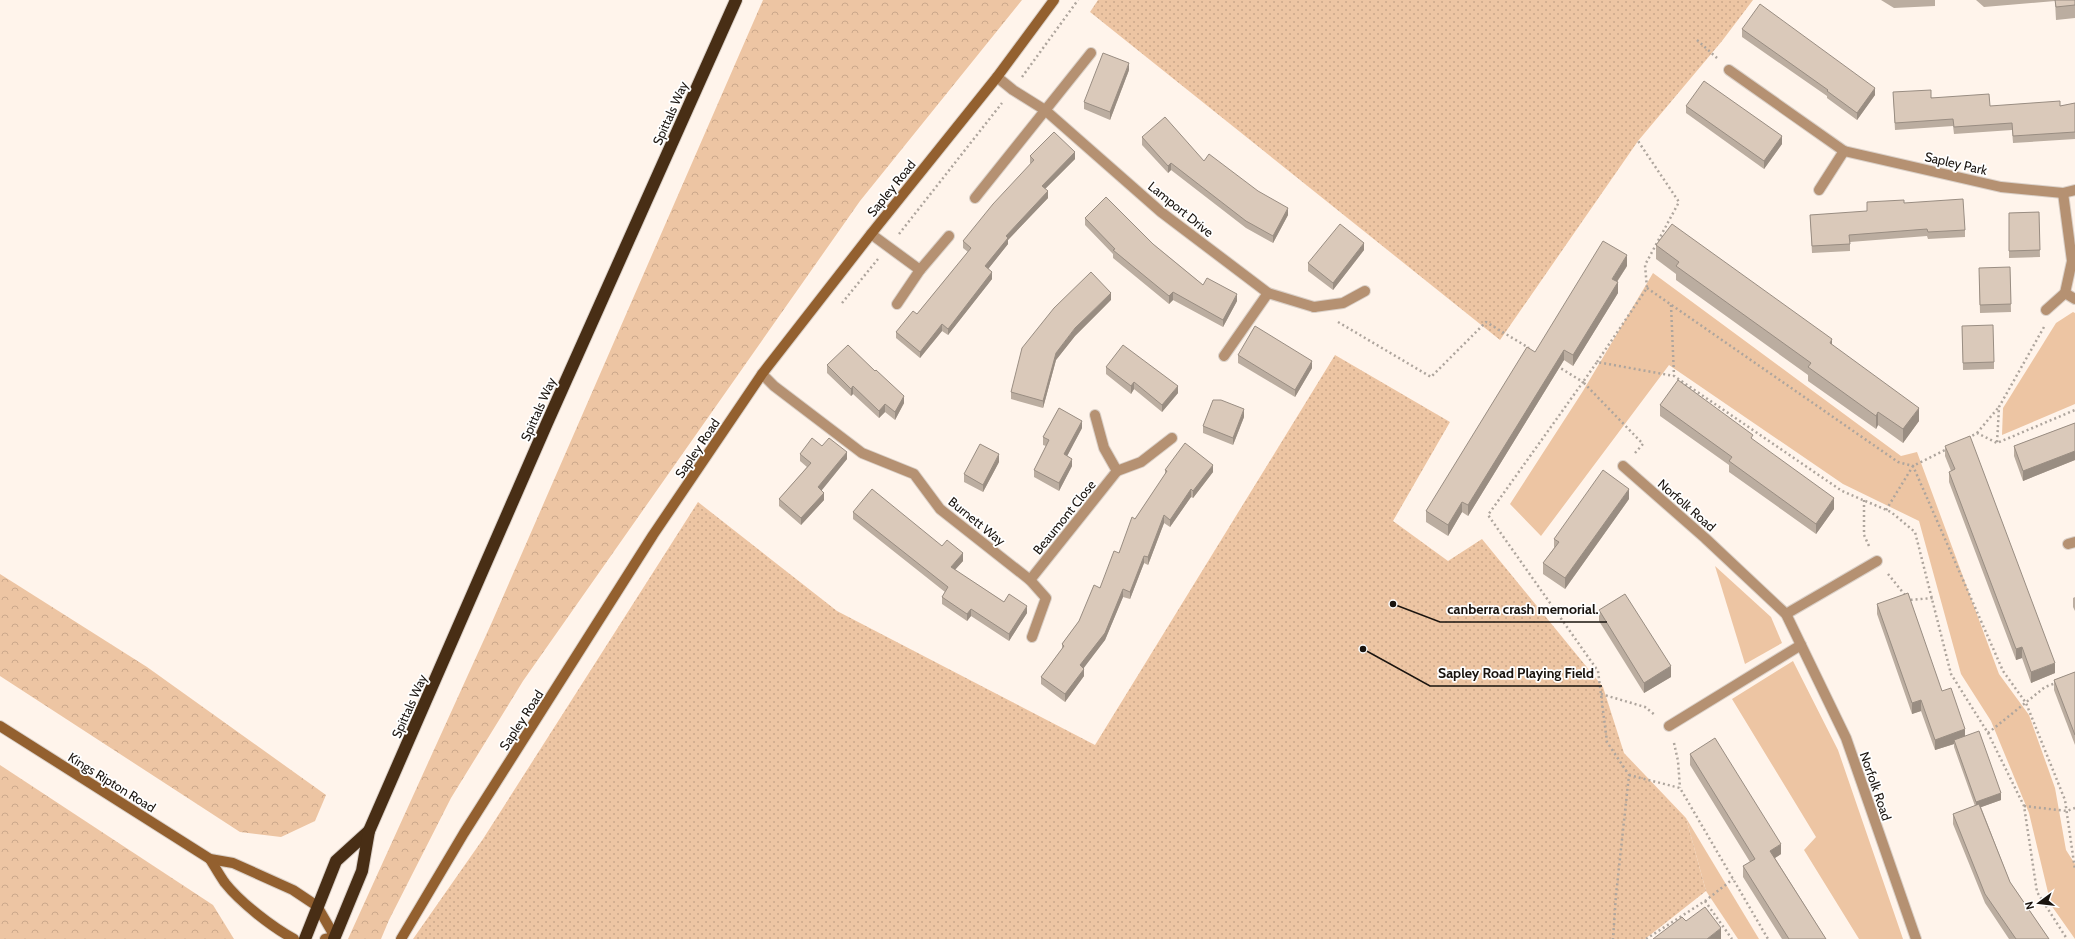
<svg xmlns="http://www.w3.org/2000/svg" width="2075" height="939" viewBox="0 0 2075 939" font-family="Cabin,sans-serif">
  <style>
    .green { fill: #edc5a3 }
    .forest { fill: url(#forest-crowns) }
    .park { fill: url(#park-dots) }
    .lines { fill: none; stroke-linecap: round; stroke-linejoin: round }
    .lane-casing { stroke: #dad0c8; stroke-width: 12 }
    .street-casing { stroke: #dad0c8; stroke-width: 12 }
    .secondary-casing { stroke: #dad0c8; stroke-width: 12 }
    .highway-casing { stroke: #dad0c8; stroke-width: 14 }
    .path { stroke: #aea59d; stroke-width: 2.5; stroke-dasharray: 2 3; stroke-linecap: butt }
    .lane { stroke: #b59172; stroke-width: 10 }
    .street { stroke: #b59172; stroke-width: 10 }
    .secondary { stroke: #93602f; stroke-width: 10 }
    .highway { stroke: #482e15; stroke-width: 12 }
    .wall { fill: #bbada0 }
    .shaded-wall { fill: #998d82 }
    .building { fill: #dac9ba; stroke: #998d82 }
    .labels { text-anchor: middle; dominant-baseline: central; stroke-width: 3.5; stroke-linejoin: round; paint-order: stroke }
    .street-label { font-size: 13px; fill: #1a140f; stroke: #fff }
    .leader { fill: none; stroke: #1a140f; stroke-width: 1.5 }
    .callout-dot { fill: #1a140f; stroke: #fff; stroke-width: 1.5 }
    .callout-label { font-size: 14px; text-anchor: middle; font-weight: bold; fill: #1a140f; stroke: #fff; stroke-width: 3.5; stroke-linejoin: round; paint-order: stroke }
  </style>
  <defs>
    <pattern id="forest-crowns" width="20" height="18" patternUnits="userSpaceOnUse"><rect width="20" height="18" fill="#edc5a3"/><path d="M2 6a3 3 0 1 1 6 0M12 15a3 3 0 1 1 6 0" fill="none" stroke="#cba88b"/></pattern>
    <pattern id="park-dots" width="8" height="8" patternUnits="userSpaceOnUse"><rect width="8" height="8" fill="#edc5a3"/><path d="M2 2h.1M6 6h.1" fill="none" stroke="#cba88b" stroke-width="1.8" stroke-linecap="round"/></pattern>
  </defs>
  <rect width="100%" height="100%" fill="#fff4eb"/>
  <g class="green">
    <polygon points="1653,273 1901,456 1917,452 1999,674 2029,715 2055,788 2066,850 2075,864 2075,939 2051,905 2029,813 1991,721 1961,674 1919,521 1843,484 1669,365 1541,536 1510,504 1583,391"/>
    <polygon points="2073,312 2075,313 2075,404 2002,435 2003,408 2056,323"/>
    <polygon points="1715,566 1771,617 1782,643 1745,664"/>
    <polygon points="1793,661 1838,750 1903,939 1859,939 1804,850 1816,837 1732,699"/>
    <polygon points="1686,818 1759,939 1738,939 1706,891"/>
  </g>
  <g class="forest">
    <polygon points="763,0 1022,0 860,201 523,681 451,798 389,920 381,939 348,939 492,622"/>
    <polygon points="0,574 147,667 326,795 315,821 281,837 240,832 0,676"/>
    <polygon points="0,765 213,905 234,939 0,939"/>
  </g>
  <g class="park">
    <polygon points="1098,0 1753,0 1722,41 1638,141 1500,340 1090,12"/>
    <polygon points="1335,355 1450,422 1393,521 1448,561 1482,539 1603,687 1624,753 1686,818 1706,891 1645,939 413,939 483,839 698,502 837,611 1095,745"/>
  </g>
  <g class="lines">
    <g class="lane-casing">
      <g id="lane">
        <polyline points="1314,307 1343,303 1365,291"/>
        <polyline points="1224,356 1268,293"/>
      </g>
    </g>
    <g class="street-casing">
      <g id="street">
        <polyline points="1729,70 1844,151 2001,187 2063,193 2075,190"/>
        <polyline points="997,77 1013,90 1045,110 1161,212 1268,293 1314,307"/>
        <polyline points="1819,190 1844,151"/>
        <polyline points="2063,193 2072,261 2065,293"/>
        <polyline points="975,198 1091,53"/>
        <polyline points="871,234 920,270"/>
        <polyline points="897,304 920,270 949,236"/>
        <polyline points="2046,310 2065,293 2075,299"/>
        <polyline points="762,374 774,386 862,453 914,474 940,509 1030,580 1046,598 1032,637"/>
        <polyline points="1095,415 1104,448 1117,471 1141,462 1172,438"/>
        <polyline points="1623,466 1705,538 1786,614 1846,738 1916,939"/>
        <polyline points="2068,544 2075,542"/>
        <polyline points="1030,580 1117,471"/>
        <polyline points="1786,614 1877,561"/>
        <polyline points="1669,726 1801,645"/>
      </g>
    </g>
    <g class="secondary-casing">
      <g id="secondary">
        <polyline points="0,726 210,859 233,863 293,890 317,906 335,937 325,939"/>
        <path d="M210,859C215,867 220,876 225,883C241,903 272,927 294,939"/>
        <polyline points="401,939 464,833 653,535 762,374 871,234 997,77 1054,0"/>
      </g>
    </g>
    <g class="highway-casing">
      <g id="highway">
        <polyline points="305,939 336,861 369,831"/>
        <polyline points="334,939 362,871 369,831 547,423 736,0"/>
      </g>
    </g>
    <g class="path">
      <polyline points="1697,40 1717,58"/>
      <polyline points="1022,77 1078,0"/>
      <polyline points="899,234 1002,103"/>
      <polyline points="1647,288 1898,462 1913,466 2003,671 2026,703 2065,800 2075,870"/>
      <polyline points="842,303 878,259"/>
      <polyline points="1671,305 1674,376"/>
      <polyline points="1338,322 1431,377 1486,322 1529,348"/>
      <polyline points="2044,327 1999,407 1997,443 2075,410"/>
      <polyline points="1597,362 1647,288 1645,265 1679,202 1638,141"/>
      <polyline points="1557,366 1583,382 1488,515 1598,671 1607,742 1629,775 1616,895 1613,939"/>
      <polyline points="1977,433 1998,408"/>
      <polyline points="1968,438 1977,433 1997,443"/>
      <polyline points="1635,453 1643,444 1583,382 1597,362 1674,376 1842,491 1891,512 1915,532 1951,674 1988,733 2024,806 2037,892 2067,939"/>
      <polyline points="1864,500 1864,535 1869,546"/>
      <polyline points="1886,510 1913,466 1947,449"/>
      <polyline points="1888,574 1909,600 1933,598"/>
      <polyline points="1601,694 1645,707 1655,715"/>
      <polyline points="1988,733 2045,687 2056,683"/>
      <polyline points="1674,743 1678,761 1680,788"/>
      <polyline points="1629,775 1680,788 1768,939"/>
      <polyline points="2024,806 2067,811 2075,808"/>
      <polyline points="1705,901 1732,939"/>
      <polyline points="1646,939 1705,901 1733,879"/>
    </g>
    <use href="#lane" class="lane"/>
    <use href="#street" class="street"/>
    <use href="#secondary" class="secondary"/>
    <use href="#highway" class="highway"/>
  </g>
  <g class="wall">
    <polygon points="1881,0 1935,0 1935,6 1894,8"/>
    <polygon points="1976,0 2075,0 2075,18 2056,20 2055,1 1984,7"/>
    <polygon points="1742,29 1875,95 1857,120 1827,98 1827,96 1742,37"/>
    <polygon points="1129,70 1110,120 1084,109 1084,102"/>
    <polygon points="1893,92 1990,106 2060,106 2075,103 2075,139 2013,143 2012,130 1954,134 1953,126 1895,130"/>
    <polygon points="1686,106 1782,144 1764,169 1686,113"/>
    <polygon points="1142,137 1204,161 1288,215 1273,243 1246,228 1171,170 1168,173 1142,145"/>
    <polygon points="1030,156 1075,159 1045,189 1048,198 1008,240 1008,244 988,269 992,279 948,335 942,331 920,358 896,338 896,332 917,314 968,252 963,248 963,241 1031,164 1030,163"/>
    <polygon points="1867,202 1904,203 1965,230 1965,237 1928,239 1927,236 1850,242 1850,251 1812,253 1810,215 1867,212"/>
    <polygon points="2039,212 2040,257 2009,258 2009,213"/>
    <polygon points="1085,218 1153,244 1203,285 1237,301 1223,327 1173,300 1169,304 1113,258 1113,254 1085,225"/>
    <polygon points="1656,245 1832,345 1919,421 1903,443 1878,425 1876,429 1808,381 1808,375 1676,280 1676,274 1656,259"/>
    <polygon points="1364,250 1333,290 1308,271 1308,263"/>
    <polygon points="1627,266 1617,282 1618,293 1573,366 1564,360 1468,516 1462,512 1448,536 1426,522 1426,511 1535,352"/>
    <polygon points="2010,267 2011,312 1980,313 1979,275"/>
    <polygon points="1111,300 1075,336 1056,360 1043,408 1011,399 1011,392"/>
    <polygon points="1962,326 1994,362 1994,369 1963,370"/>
    <polygon points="1238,355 1312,368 1295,397 1238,363"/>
    <polygon points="827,365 904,403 895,420 885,412 879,418 853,394 851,396 827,373"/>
    <polygon points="1106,367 1178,393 1162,412 1134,389 1131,394 1106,374"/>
    <polygon points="1660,405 1834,509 1816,534 1729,472 1729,465 1660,416"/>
    <polygon points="1244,417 1233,445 1203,433 1203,426"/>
    <polygon points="2075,423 2075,460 2023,481 2014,456 2014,446"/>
    <polygon points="1082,428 1067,456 1072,466 1059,491 1034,477 1034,470 1046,446 1043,445 1043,437"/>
    <polygon points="822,446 847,459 821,490 824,500 801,525 779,506 779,499 807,467 800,461 800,454"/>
    <polygon points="1945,446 2055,673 2031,683 2022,658 2016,660 1949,482 1949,472 1951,471 1945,456"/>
    <polygon points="999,462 983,492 964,482 964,474"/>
    <polygon points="1165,470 1213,472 1193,498 1191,497 1170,527 1164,523 1148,565 1144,563 1130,599 1123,597 1105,640 1083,668 1084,676 1065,702 1041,684 1041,677 1062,649 1062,644 1079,621 1100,588 1119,553 1135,519 1165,475"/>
    <polygon points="1629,499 1565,589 1543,574 1543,563 1554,548 1554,539"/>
    <polygon points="853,512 942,546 963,561 955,570 1004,602 1027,613 1009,641 971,616 967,621 942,604 942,597 945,592 853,519"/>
    <polygon points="2075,597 2075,611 2073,607 2073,598"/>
    <polygon points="1877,604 1942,691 1965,736 2001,800 1981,807 2010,882 2049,939 2009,939 1985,903 1953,824 1953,814 1975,806 1954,747 1954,744 1935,750 1921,711 1912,714 1877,614"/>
    <polygon points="1599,610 1671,677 1644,693 1599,621"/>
    <polygon points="2075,672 2075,745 2054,690 2054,680"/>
    <polygon points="1690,754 1781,854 1775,858 1826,939 1782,939 1743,877 1743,866 1750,862 1690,765"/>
  </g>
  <g class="shaded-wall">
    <polygon points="1129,63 1129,70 1110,120 1110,112"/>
    <polygon points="1875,88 1875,95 1857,120 1857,113"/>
    <polygon points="1782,136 1782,144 1764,169 1764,161"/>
    <polygon points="1075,152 1075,159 1042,192 1042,186"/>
    <polygon points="1171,163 1171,170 1168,173 1168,166"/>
    <polygon points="1048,191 1048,198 1008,240 1008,244 985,273 985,266 1006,236"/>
    <polygon points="1288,208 1288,215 1273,243 1273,236"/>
    <polygon points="1364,243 1364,250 1333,290 1333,283"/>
    <polygon points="1627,255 1627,266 1612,289 1612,279"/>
    <polygon points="992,272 992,279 948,335 948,329"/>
    <polygon points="1618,282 1618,293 1573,366 1573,355"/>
    <polygon points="1173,292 1173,300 1169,304 1169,296"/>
    <polygon points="1111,293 1111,300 1075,336 1056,360 1043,408 1043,401 1056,353 1075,328"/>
    <polygon points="1237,294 1237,301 1223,327 1223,320"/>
    <polygon points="942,324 942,331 920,358 920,352"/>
    <polygon points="1832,339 1832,353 1830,343"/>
    <polygon points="1564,350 1564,360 1468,516 1468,505"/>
    <polygon points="1312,361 1312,368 1295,397 1295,390"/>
    <polygon points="1134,382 1134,389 1131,394 1131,386"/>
    <polygon points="853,386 853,394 851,396 851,389"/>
    <polygon points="1178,386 1178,393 1162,412 1162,405"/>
    <polygon points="904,396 904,403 895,420 895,412"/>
    <polygon points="885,404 885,412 879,418 879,411"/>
    <polygon points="1919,408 1919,421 1903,443 1903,429"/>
    <polygon points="1244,409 1244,417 1233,445 1233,438"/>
    <polygon points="1878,412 1878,425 1876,429 1876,416"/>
    <polygon points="1082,421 1082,428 1064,462 1064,454"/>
    <polygon points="2075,451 2075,460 2023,481 2023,471"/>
    <polygon points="847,452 847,459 818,495 818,487"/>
    <polygon points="999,454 999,462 983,492 983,485"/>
    <polygon points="1072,459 1072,466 1059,491 1059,483"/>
    <polygon points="1213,465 1213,472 1193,498 1193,491"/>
    <polygon points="1191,489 1191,497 1170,527 1170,520"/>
    <polygon points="1629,489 1629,499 1565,589 1565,578"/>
    <polygon points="824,493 824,500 801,525 801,518"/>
    <polygon points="1834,498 1834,509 1816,534 1816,524"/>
    <polygon points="1462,502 1462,512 1448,536 1448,525"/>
    <polygon points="1164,515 1164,523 1148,565 1148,557"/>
    <polygon points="963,553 963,561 951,574 951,567"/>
    <polygon points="1144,556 1144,563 1130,599 1130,592"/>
    <polygon points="1123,589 1123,597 1105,640 1080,673 1080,665"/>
    <polygon points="1027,606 1027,613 1009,641 1009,634"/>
    <polygon points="971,609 971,616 967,621 967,614"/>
    <polygon points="2022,647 2022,658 2016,660 2016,649"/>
    <polygon points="2055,663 2055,673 2031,683 2031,672"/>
    <polygon points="1671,666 1671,677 1644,693 1644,683"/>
    <polygon points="1084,669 1084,676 1065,702 1065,694"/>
    <polygon points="1921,700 1921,711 1912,714 1912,703"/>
    <polygon points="1965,729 1965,740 1954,740 1954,744 1935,750 1935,740"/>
    <polygon points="2001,793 2001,800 1976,809 1976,802"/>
    <polygon points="1781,844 1781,854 1770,861 1770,851"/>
    <polygon points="1721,928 1721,939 1707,939"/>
  </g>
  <g class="building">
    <polygon points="2055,0 2075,0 2075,5 2056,7"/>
    <polygon points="1760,4 1875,88 1857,113 1827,91 1828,90 1742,29"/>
    <polygon points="1103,53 1129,63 1110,112 1084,102"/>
    <polygon points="1704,81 1782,136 1764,161 1686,106"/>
    <polygon points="1931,90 1931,98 1989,94 1990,106 2060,101 2060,106 2075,103 2075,132 2013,136 2012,123 1954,127 1953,119 1895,123 1893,92"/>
    <polygon points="1165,117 1204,161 1209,154 1258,191 1288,208 1273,236 1246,221 1171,163 1168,166 1142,137"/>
    <polygon points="1054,132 1075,152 1042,186 1048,191 1006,236 1008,238 985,266 992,272 948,329 942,324 920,352 896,332 913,311 917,314 971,248 963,241 993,204 1034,160 1030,156"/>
    <polygon points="1106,197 1153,244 1203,285 1207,278 1237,294 1223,320 1173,292 1169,296 1113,250 1115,249 1085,218"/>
    <polygon points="1963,199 1965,230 1928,232 1927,229 1849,235 1850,244 1812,246 1810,215 1867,211 1867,202 1904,200 1904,203"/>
    <polygon points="2039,212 2040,250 2009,251 2009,213"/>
    <polygon points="1340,224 1364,243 1333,283 1308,263"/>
    <polygon points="1672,224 1832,339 1830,343 1919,408 1903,429 1878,412 1876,416 1808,367 1811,363 1676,266 1679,262 1656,245"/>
    <polygon points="1603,241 1627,255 1612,279 1618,282 1573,355 1564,350 1468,505 1462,502 1448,525 1426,511 1527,347 1535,352"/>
    <polygon points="2010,267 2011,304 1980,305 1979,268"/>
    <polygon points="1091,272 1111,293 1075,328 1056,353 1043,401 1011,392 1022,348 1054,308"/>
    <polygon points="1993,325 1994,362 1963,363 1962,326"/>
    <polygon points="1255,326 1312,361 1295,390 1238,355"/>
    <polygon points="848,345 875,371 876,370 904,396 895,412 885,404 879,411 853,386 851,389 827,365"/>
    <polygon points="1123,345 1178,386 1162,405 1134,382 1131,386 1106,367"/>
    <polygon points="1678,380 1753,435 1751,438 1834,498 1816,524 1729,461 1732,457 1660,405"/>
    <polygon points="1213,400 1221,400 1244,409 1233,438 1203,426"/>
    <polygon points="1059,408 1082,421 1064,454 1072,459 1059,483 1034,470 1049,440 1043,437"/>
    <polygon points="2075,423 2075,451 2023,471 2014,446"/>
    <polygon points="1970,436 2055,663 2031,672 2022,647 2016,649 1949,472 1955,469 1945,446"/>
    <polygon points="812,438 822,446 829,438 847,452 818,487 824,493 801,518 779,499 811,463 800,454"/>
    <polygon points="1185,443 1213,465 1193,491 1191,489 1170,520 1164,515 1148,557 1144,556 1130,592 1123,589 1105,633 1080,665 1084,669 1065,694 1041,677 1064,646 1062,644 1079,621 1094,585 1100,588 1114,551 1119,553 1132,517 1135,519 1167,471 1165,470"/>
    <polygon points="980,444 999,454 983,485 964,474"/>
    <polygon points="1603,470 1629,489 1565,578 1543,563 1559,542 1554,539"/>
    <polygon points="872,489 942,546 947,540 963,553 951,567 1004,602 1009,594 1027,606 1009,634 971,609 967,614 942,597 948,587 853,512"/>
    <polygon points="1908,593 1942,691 1951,688 1965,729 1935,740 1921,700 1912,703 1877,604"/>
    <polygon points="1625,594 1671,666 1644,683 1599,610"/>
    <polygon points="2075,672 2075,735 2054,680"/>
    <polygon points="1979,731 2001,793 1976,802 1954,740"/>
    <polygon points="1715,738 1781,844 1770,851 1826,939 1789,939 1743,866 1755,859 1690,754"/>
    <polygon points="1979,804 2010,882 2049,939 2016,939 1985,894 1953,814"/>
    <polygon points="1705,907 1721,928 1707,939 1653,939 1682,917 1686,921"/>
  </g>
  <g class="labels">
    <g class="street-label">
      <text transform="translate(670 113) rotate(-66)">Spittals Way</text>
      <text transform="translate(1956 163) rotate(13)">Sapley Park</text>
      <text transform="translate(891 188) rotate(-51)">Sapley Road</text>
      <text transform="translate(1181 209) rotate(39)">Lamport Drive</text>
      <text transform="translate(538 409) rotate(-66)">Spittals Way</text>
      <text transform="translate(697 448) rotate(-56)">Sapley Road</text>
      <text transform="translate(1687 505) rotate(41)">Norfolk Road</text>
      <text transform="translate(1064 517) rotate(-51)">Beaumont Close</text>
      <text transform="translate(977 521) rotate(39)">Burnett Way</text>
      <text transform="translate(409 706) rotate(-66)">Spittals Way</text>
      <text transform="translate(521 720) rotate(-57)">Sapley Road</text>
      <text transform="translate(112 782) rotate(32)">Kings Ripton Road</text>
      <text transform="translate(1876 786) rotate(71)">Norfolk Road</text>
    </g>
  </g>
  <path class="leader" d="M1393 604L1440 622H1607M1363 649L1430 686H1602"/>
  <g class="callout-dot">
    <circle cx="1393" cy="604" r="4"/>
    <circle cx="1363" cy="649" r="4"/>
  </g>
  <g class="callout-label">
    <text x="1523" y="614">canberra crash memorial.</text>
    <text x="1516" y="678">Sapley Road Playing Field</text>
  </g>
  <g transform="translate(2039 903) rotate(255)" stroke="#ffffff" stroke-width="3" paint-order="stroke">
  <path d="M0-3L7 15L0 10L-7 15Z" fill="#1a140f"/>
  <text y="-6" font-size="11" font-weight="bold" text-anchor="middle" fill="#1a140f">N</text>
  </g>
</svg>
